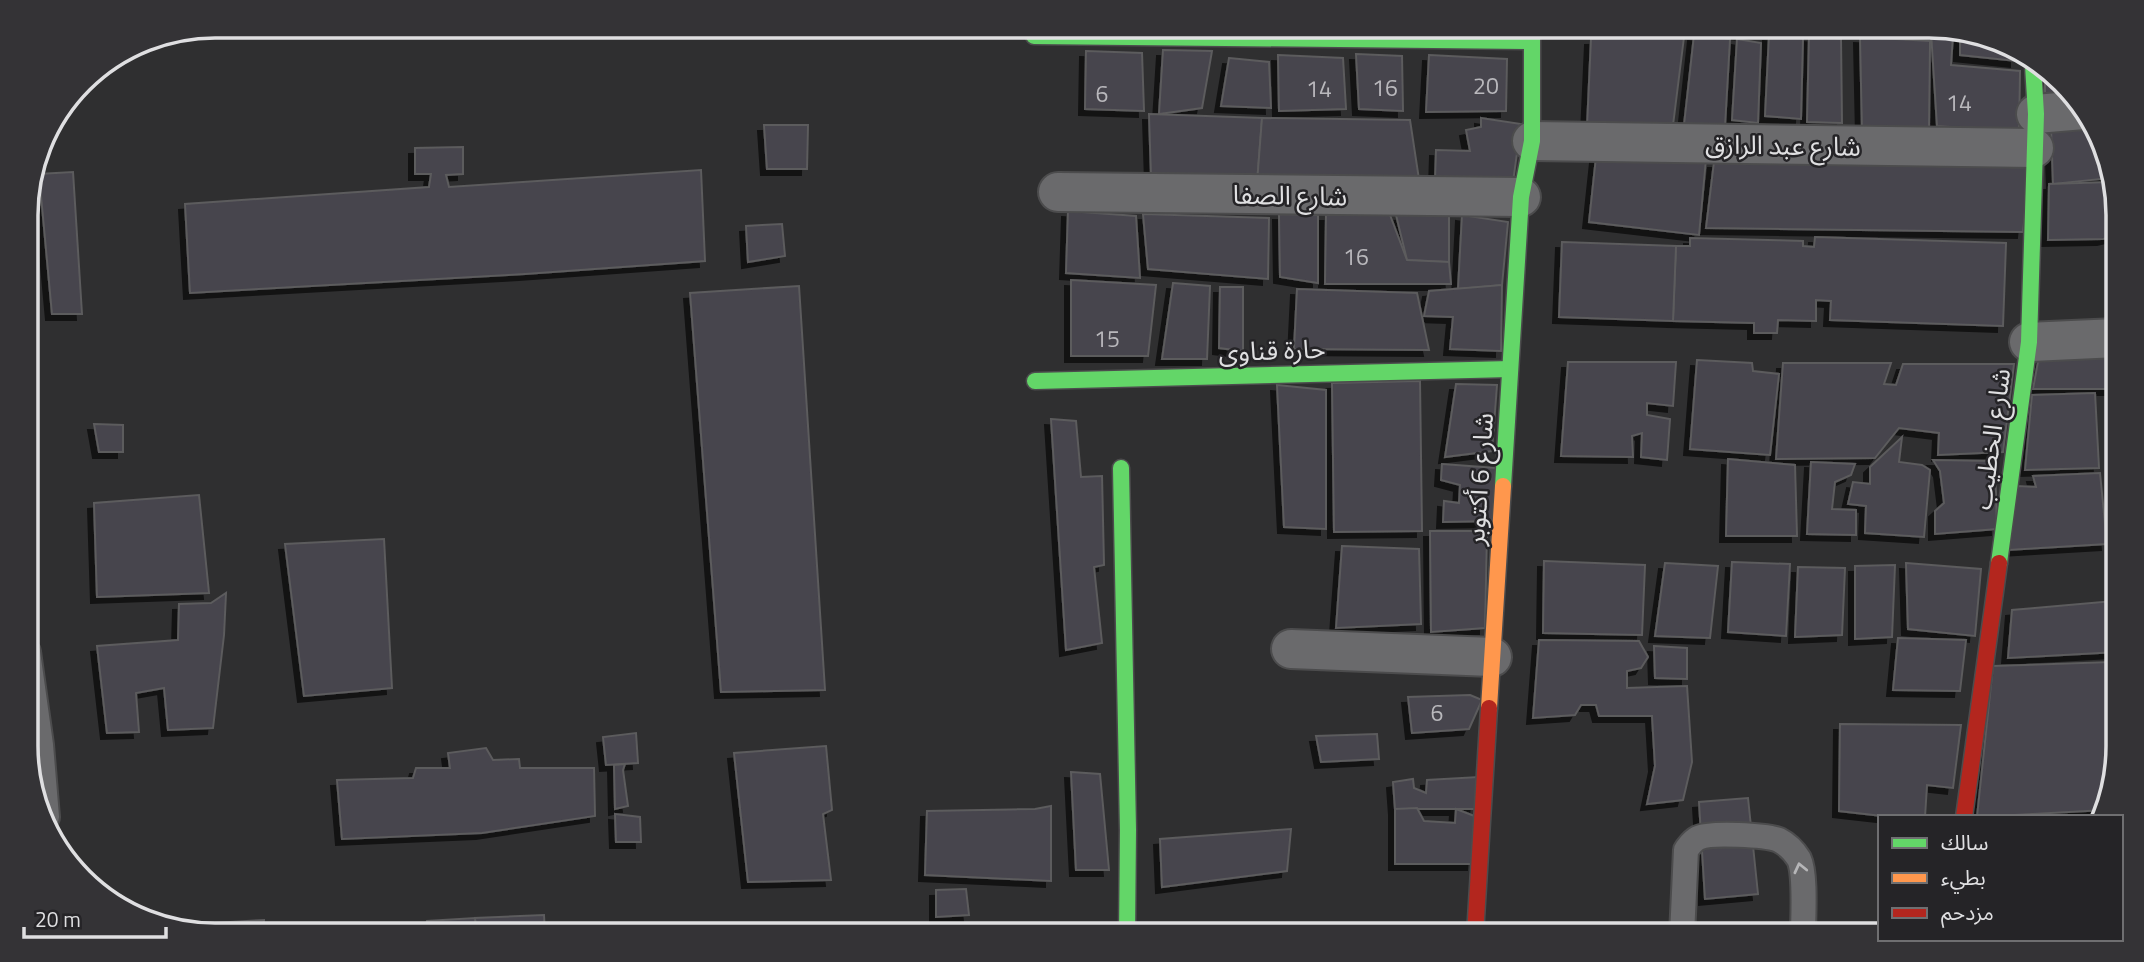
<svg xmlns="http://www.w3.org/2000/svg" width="2144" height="962" viewBox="0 0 2144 962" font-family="'Titillium Web','Noto Sans Arabic',sans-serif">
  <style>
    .building { fill: #46444d; stroke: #5c5b5d; stroke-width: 2; filter: url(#shadow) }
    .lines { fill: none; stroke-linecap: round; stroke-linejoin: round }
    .lane-casing { stroke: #4c4c4d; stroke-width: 28 }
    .street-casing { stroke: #4c4c4d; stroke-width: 42 }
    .fast-casing { stroke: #4c4c4d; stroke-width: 19 }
    .slow-casing { stroke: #4c4c4d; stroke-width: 19 }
    .jam-casing { stroke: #4c4c4d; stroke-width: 19 }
    .lane { stroke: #6a6a6c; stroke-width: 24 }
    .street { stroke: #6a6a6c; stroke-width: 38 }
    .fast { stroke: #63d668; stroke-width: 16 }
    .slow { stroke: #ff974d; stroke-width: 16 }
    .jam { stroke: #b3261e; stroke-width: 16 }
    .oneway { stroke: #b6b6b8 }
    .labels { text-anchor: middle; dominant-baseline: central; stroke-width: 5; stroke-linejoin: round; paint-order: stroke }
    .number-label { font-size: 23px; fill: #b9b8bc }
    .street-label { font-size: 26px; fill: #dfdfe1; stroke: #252427 }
    .rim { fill: none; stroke: #dfdfe1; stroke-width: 3.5 }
  </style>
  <defs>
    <filter id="shadow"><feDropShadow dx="-6" dy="6" stdDeviation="0" flood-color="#0009"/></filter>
  </defs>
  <rect width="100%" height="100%" fill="#2f2f30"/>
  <g class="building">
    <polygon points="1744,26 1744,34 1681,27 1681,26"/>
    <polygon points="1761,26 1804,26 1804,33 1766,31"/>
    <polygon points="1931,32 1953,35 1951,65 2020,71 2019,132 1937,126"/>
    <polygon points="1960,33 2001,41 2016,52 2016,61 1960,55"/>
    <polygon points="1694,35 1730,39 1725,126 1684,125"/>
    <polygon points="1769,35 1803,38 1801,119 1765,116"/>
    <polygon points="1809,36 1841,39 1842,123 1807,122"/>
    <polygon points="1684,37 1673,125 1587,127 1591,39"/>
    <polygon points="1860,37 1930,41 1929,130 1862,130"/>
    <polygon points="1737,39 1761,43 1758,123 1732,120"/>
    <polygon points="1163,50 1212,51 1202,108 1159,114"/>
    <polygon points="1086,51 1142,53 1144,111 1085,109"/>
    <polygon points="1356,54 1402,56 1403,111 1359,109"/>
    <polygon points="1278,55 1343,58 1346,109 1279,111"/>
    <polygon points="1429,55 1507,59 1506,111 1426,112"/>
    <polygon points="1229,58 1269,62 1271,108 1221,106"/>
    <polygon points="2045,74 2074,97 2045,99"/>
    <polygon points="1149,114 1262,118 1257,183 1151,176"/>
    <polygon points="1262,118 1410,120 1420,186 1257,183"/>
    <polygon points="1481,118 1521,124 1513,182 1435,181 1436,150 1470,151 1466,130 1481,127"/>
    <polygon points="2089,124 2111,178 2053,184 2051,126"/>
    <polygon points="764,125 808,125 807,169 767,169"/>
    <polygon points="463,147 463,174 446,175 449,187 701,170 705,261 525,274 190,293 185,204 429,187 431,174 415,174 415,148"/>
    <polygon points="1596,157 1706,159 1699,235 1589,222"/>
    <polygon points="1714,162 2030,162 2023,232 1706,228"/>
    <polygon points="73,172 82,314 52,314 39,174"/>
    <polygon points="2112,182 2116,191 2116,236 2103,239 2048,240 2049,184"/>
    <polygon points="1068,211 1136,216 1140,278 1066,273"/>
    <polygon points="1143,214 1269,218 1268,279 1148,269"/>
    <polygon points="1279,214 1318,215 1318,283 1280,277"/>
    <polygon points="1449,214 1449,262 1407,260 1396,215"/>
    <polygon points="1326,215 1390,215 1407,260 1449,262 1451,284 1325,284"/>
    <polygon points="1462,215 1508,222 1502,285 1458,289"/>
    <polygon points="782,224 785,256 748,262 746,226"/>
    <polygon points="1815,237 2006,243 2003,326 1830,320 1831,301 1816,300 1816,321 1778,320 1777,333 1754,333 1754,323 1673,321 1676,246 1690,246 1690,238 1803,241 1803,246 1814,247"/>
    <polygon points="1562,242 1676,246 1673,321 1559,317"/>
    <polygon points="1071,280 1156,285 1148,356 1071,356"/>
    <polygon points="1173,283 1210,286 1207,359 1162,359"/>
    <polygon points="1502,285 1501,351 1450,349 1453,317 1424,316 1429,291"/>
    <polygon points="799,286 825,690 721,692 690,293"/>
    <polygon points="1220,287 1243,287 1243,351 1219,348"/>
    <polygon points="1297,289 1417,293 1429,350 1294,349"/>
    <polygon points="2117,349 2117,389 2033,389 2040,351"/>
    <polygon points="1697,360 1752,363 1753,371 1779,374 1770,455 1690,449"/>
    <polygon points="1568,362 1676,362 1673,406 1647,403 1647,415 1670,419 1667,460 1641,457 1642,433 1632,436 1633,457 1561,456"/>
    <polygon points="1783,363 1891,363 1884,384 1896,385 1903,364 2014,364 2003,452 1938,455 1939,433 1899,428 1875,458 1776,459"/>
    <polygon points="1420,381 1422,531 1334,532 1332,383"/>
    <polygon points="1456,384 1497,385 1492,451 1445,457"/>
    <polygon points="1277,385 1326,390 1326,529 1284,527"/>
    <polygon points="2095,393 2099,468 2025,470 2032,395"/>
    <polygon points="1051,419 1076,421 1081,477 1102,476 1104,565 1094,567 1102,643 1066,650"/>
    <polygon points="94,424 123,425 123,452 99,452"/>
    <polygon points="1902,437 1899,462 1922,465 1930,470 1924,537 1865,533 1866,506 1848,504 1853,482 1870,484 1870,467"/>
    <polygon points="1728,459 1795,465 1797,536 1726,536"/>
    <polygon points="1933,460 1995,461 1997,529 1935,534 1935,511 1944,503 1940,471"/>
    <polygon points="1811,462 1855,464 1851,475 1835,482 1832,509 1856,510 1856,535 1807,534"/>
    <polygon points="1442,464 1496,468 1494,521 1443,522 1444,501 1459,503 1460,485 1441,480"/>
    <polygon points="2115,464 2117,464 2117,491 2113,491"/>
    <polygon points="2100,473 2107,544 2008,550 2017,486 2036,487 2033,476"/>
    <polygon points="199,495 209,593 97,597 94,503"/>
    <polygon points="1430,531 1487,531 1485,628 1431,632"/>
    <polygon points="384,539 392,688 304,696 285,544"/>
    <polygon points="1342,546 1419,549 1421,624 1336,628"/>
    <polygon points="1544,561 1645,565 1642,635 1543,633"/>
    <polygon points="1732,562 1790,564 1786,636 1728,632"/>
    <polygon points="1665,563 1718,566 1710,638 1655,636"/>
    <polygon points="1906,563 1981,569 1975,636 1908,629"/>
    <polygon points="1895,565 1892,637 1855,639 1855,566"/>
    <polygon points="1798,567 1845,568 1842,635 1795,637"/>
    <polygon points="226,593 224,635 213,728 168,730 164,688 136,693 139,732 107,733 97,646 178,640 179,604 211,603"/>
    <polygon points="2114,601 2117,603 2117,652 2008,658 2012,610"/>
    <polygon points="1898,638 1966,640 1960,691 1893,690"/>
    <polygon points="1539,640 1639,641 1648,657 1641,668 1627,671 1627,688 1687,686 1692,762 1683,800 1647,804 1655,766 1652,716 1599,716 1596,705 1581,705 1575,715 1533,718"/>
    <polygon points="1654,646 1687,648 1687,679 1655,678"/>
    <polygon points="2112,662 2112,777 2105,810 1977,817 1993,666"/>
    <polygon points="1470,695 1482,700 1469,729 1412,733 1408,697"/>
    <polygon points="1840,724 1961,725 1953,788 1927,785 1925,817 1891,817 1839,811"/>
    <polygon points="636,733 638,763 606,765 603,737"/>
    <polygon points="1377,734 1379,759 1321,762 1316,736"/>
    <polygon points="826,746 832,810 823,814 831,880 748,882 734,753"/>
    <polygon points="486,748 493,760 519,759 520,768 594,768 595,816 482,833 342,839 337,780 413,778 416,768 450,768 448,753"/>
    <polygon points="625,764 623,770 628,806 615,809 614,765"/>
    <polygon points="1071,772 1100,774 1109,870 1076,870"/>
    <polygon points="1479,777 1475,809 1395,809 1393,782 1413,779 1414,788 1426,793 1427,780"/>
    <polygon points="1748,798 1758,894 1705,899 1699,802"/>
    <polygon points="1051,806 1051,881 925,875 927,811 1035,809"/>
    <polygon points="1417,808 1424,821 1455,823 1456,809 1477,817 1473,864 1395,864 1395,809"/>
    <polygon points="615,814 640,817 641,842 616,842"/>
    <polygon points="1291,829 1287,871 1162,887 1160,839"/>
    <polygon points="966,889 969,915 936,917 936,890"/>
    <polygon points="544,915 545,936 477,936 475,918"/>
    <polygon points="475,918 476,936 421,936 427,921"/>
    <polygon points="264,920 263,936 216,936 165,926"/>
    <polygon points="782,933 782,936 712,936"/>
  </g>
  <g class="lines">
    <g class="lane-casing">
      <g id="lane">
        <polyline points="28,652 41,745 47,817"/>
        <path d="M1682,935L1686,850C1690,845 1692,841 1698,838C1710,832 1766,835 1779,840C1787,844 1794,851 1799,859C1806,874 1803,917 1803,935"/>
      </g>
    </g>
    <g class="street-casing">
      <g id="street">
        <polyline points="2036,114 2083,110"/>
        <polyline points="1532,141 2034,148"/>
        <polyline points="1058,192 1521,197"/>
        <polyline points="2029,342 2117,338"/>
        <polyline points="1291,649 1492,657"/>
      </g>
    </g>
    <g class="fast-casing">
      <g id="fast">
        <polyline points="1034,36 1531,41"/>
        <polyline points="1035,381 1510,369"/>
        <polyline points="1121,468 1128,830 1127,936"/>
        <polyline points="1503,486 1521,197 1532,141 1532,26"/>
        <polyline points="1999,563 2029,342 2036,114 2033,65"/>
      </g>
    </g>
    <g class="slow-casing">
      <polyline id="slow" points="1489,708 1503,486"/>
    </g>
    <g class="jam-casing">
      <g id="jam">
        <polyline points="1964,817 1999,563"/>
        <polyline points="1475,935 1489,708"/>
      </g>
    </g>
    <use href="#lane" class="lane"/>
    <use href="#street" class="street"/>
    <use href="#fast" class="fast"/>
    <use href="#slow" class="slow"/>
    <use href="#jam" class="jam"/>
  </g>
  <defs><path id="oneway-chevron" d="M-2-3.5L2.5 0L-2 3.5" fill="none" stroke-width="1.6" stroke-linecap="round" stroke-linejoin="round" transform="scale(1.75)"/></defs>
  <use class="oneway" href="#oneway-chevron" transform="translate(1800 868) rotate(-103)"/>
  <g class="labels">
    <g class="number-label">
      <text x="1486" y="85">20</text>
      <text x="1385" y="87">16</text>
      <text x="1319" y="88">14</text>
      <text x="1102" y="93">6</text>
      <text x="1959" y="102">14</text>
      <text x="1356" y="256">16</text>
      <text x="1107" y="338">15</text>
      <text x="1437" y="712">6</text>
    </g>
    <g class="street-label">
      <text transform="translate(1783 145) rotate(1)">شارع عبد الرازق</text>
      <text transform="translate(1290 195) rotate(1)">شارع الصفا</text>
      <text transform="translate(1272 350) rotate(-2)">حارة قناوى</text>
      <text transform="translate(1991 439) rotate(-82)">شارع الخطيب</text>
      <text transform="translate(1479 479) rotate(-86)">شارع 6 أكتوبر</text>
    </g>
  </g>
  <path d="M0 0H2144V962H0ZM215 38H1929A177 177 0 0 1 2106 215V746A177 177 0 0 1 1929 923H215A177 177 0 0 1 38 746V215A177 177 0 0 1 215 38Z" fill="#343336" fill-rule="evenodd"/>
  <path class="rim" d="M215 38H1929A177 177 0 0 1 2106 215V746A177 177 0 0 1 1929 923H215A177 177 0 0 1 38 746V215A177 177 0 0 1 215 38Z"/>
  <rect x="1878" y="815" width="245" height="126" fill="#252427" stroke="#6f6f71" stroke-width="2"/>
  <rect x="1892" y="838" width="35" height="10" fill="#63d668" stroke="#6f6f71" stroke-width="2"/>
  <text x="1941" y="850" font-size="21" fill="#dfdfe1">سالك</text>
  <rect x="1892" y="873" width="35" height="10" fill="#ff974d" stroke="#6f6f71" stroke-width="2"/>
  <text x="1941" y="885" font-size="21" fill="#dfdfe1">بطيء</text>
  <rect x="1892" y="908" width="35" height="10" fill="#b3261e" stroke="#6f6f71" stroke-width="2"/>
  <text x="1941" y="920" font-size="21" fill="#dfdfe1">مزدحم</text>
  <path d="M24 927v10h142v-10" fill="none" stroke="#dfdfe1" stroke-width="3.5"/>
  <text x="35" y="927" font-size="21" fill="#dfdfe1" stroke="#252427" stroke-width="5" paint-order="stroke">20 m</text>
</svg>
